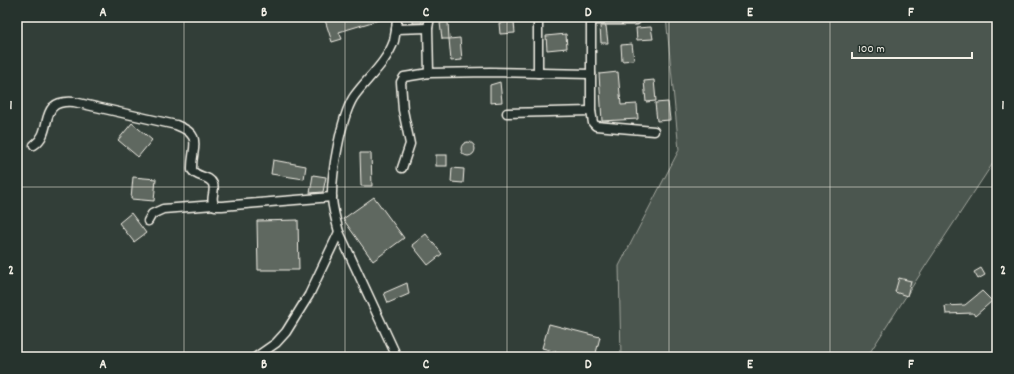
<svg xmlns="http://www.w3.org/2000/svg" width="1014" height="374" viewBox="0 0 1014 374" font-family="Dekko,sans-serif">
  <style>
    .green { fill: #4c564f; stroke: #a0a49c }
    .building { fill: #5f6861; stroke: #f4f1e8 }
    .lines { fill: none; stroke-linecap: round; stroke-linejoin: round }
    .street-casing { stroke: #f4f1e8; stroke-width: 11 }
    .street { stroke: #26332d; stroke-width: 8 }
    .grid { fill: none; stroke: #f4f1e8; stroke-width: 1; stroke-opacity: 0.55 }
    .neatline { fill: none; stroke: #f4f1e8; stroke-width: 1.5 }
    .grid-label { font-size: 13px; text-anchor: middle; font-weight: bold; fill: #f4f1e8 }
  </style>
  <rect width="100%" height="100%" fill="#323e38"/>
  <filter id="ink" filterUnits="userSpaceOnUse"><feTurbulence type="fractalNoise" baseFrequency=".025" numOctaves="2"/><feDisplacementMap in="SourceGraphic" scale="8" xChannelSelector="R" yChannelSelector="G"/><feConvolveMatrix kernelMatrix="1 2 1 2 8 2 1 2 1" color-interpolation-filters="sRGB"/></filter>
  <g filter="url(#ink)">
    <polygon class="green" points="666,17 997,17 997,157 928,262 867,357 621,357 619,266 679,150"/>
    <g class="building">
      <polygon points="324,17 382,17 382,19 339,32 342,39 332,42"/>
      <rect x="413" y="17" width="9" height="6"/>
      <polygon points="448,22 449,39 442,39 440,23"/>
      <polygon points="514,22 515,33 500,34 499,23"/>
      <polygon points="600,26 606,26 608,43 601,43"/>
      <polygon points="651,27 653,39 637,40 636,28"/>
      <polygon points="566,34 567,48 547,50 546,36"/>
      <polygon points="460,38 462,60 451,61 449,39"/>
      <polygon points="632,44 634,60 622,61 621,45"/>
      <polygon points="618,72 621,105 637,104 638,119 602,121 599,74"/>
      <polygon points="654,80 656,101 646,102 644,81"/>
      <polygon points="500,82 502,102 490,103 490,85"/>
      <polygon points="668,102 670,120 657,121 655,103"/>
      <polygon points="132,123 152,140 138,157 118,140"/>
      <circle cx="468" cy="149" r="7"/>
      <polygon points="360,153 371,153 372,186 361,186"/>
      <rect x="436" y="155" width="11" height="11"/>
      <polygon points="273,160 306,166 304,179 271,174"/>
      <polygon points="452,168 464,169 463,183 451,182"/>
      <polygon points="313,175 326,177 323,192 310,193"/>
      <polygon points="133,177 156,179 154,201 131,199"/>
      <polygon points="374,197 404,238 373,261 343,219"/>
      <polygon points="131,213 146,233 134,242 119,223"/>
      <polygon points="298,220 299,270 258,270 257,221"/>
      <polygon points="426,234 442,254 428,265 412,245"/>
      <polygon points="981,268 985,275 978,279 974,272"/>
      <polygon points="899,278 911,281 907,296 895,292"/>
      <polygon points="407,283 409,294 388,303 384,293"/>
      <polygon points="982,291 992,301 975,316 973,313 946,314 945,306 965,305"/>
      <polygon points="549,324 600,337 595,357 576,357 542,348"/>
    </g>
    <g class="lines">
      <g class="street-casing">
        <g id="street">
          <polyline points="591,17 591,111 593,123 596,126 654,131"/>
          <polyline points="538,19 538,73"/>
          <polyline points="591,20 636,20"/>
          <polyline points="396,29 428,28"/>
          <polyline points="429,73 428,28 430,17"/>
          <polyline points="507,113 591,111"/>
          <path d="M34,145C55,131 36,99 74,102L176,125C205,136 191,147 192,170C197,178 209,175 213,184C216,192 209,199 215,206H222L332,197"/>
          <polyline points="402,168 410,144 403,110 401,82 404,77 429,73 490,72 591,74"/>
          <polyline points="148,221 152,214 163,209 214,205"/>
          <polyline points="256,357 276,343 286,332 309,295 339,232"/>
          <path d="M397,357L339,232C336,221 333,210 332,199C331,175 341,118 353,98C366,79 386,64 394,41C396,33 397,25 397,17"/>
        </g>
      </g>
      <use href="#street" class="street"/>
    </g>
  </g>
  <path class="grid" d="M184,17V357M345,17V357M507,17V357M669,17V357M830,17V357M17,187H997"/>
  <rect width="1014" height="374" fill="none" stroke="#26332d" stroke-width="44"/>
  <path d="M852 52v6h120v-6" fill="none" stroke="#f4f1e8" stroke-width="2"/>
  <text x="858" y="52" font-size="12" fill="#f4f1e8" stroke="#26332d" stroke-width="3" paint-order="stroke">100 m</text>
  <rect x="22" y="22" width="970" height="330" class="neatline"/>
  <g class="grid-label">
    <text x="103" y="16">A</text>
    <text x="264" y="16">B</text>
    <text x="426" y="16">C</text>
    <text x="588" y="16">D</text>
    <text x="750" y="16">E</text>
    <text x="911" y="16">F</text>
    <text x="11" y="109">1</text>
    <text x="1003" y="109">1</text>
    <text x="11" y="274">2</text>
    <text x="1003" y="274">2</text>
    <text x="103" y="368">A</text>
    <text x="264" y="368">B</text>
    <text x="426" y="368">C</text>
    <text x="588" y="368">D</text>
    <text x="750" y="368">E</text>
    <text x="911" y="368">F</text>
  </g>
</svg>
